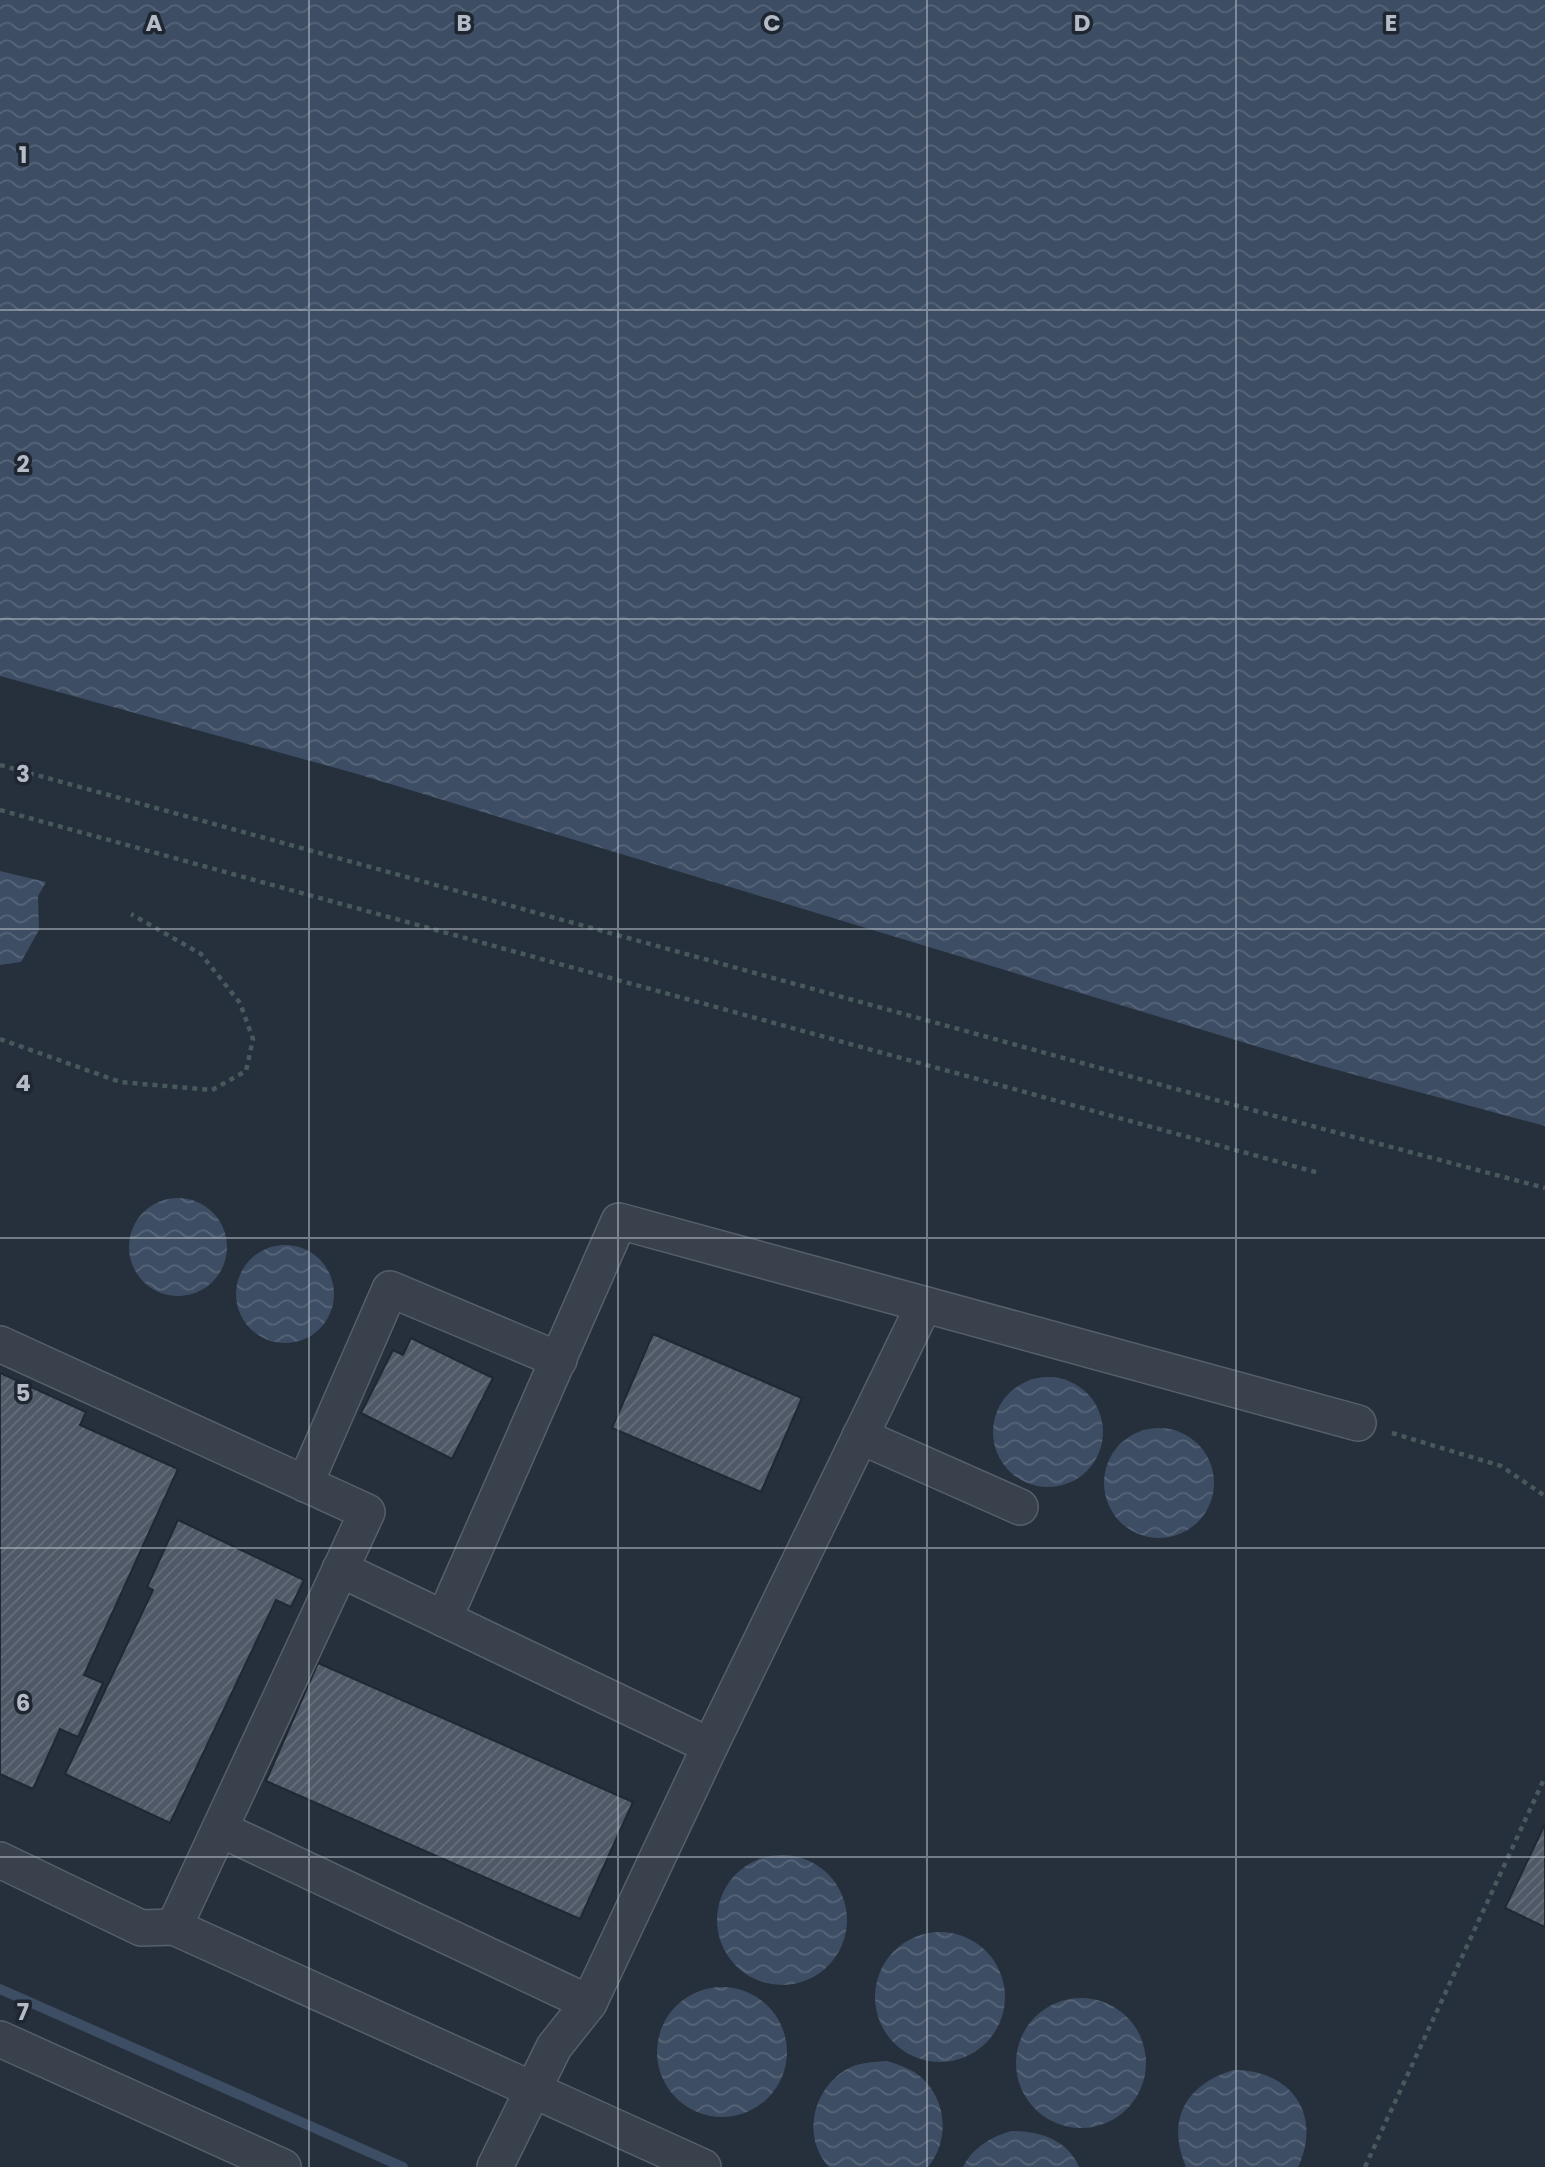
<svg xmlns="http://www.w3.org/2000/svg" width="1545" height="2167" viewBox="0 0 1545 2167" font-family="Poppins,sans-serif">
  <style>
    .water { fill: url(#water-waves) }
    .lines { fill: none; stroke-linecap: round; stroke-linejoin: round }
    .stream { stroke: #3d4d63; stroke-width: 10 }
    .building { fill: url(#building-hatch); stroke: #202833; stroke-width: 2 }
    .minor-casing { stroke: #575f6a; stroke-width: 38 }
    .path { stroke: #48595c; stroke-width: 4.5; stroke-dasharray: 5 5; stroke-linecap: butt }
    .minor { stroke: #39414c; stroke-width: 35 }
    .grid { fill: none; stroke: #b5bcc7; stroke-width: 2; stroke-opacity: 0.55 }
    .grid-label { font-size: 23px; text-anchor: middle; font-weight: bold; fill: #b5bcc7; stroke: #1e2631; stroke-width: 7; stroke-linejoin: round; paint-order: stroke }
  </style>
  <defs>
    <pattern id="water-waves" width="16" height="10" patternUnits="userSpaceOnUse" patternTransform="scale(1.75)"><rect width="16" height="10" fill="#3d4d63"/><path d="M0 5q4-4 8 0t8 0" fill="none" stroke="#576578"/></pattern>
    <pattern id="building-hatch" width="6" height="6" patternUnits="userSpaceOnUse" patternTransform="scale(1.75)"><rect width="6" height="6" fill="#4f5866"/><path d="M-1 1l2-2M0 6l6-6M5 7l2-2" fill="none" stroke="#666e7a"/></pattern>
  </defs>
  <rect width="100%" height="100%" fill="#262f3c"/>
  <g class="water">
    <polygon points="0,0 1545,0 1545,1126 1315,1064 354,773 0,676"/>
    <polygon points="0,871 46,882 38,896 39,930 21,962 0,965"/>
    <circle cx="178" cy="1247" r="49"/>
    <circle cx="285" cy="1294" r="49"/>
    <circle cx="1048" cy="1432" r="55"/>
    <circle cx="1159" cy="1483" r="55"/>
    <circle cx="782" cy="1920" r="65"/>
    <circle cx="940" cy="1997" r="65"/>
    <circle cx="722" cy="2052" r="65"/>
    <circle cx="1081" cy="2063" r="65"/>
    <path d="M887,2061C900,2065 912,2069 922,2078C947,2101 950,2141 928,2167H829C801,2136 813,2087 849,2068C861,2062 874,2062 887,2061Z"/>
    <path d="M1233,2070C1290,2069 1323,2114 1298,2167H1186C1166,2120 1185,2085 1233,2070Z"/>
    <path d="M1011,2131C1039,2131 1067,2139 1079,2167H963C973,2147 991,2137 1011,2131Z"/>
  </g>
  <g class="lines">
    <polyline class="stream" points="0,1989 403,2167"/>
  </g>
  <g class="building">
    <polygon points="653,1334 802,1398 761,1492 612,1428"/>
    <polygon points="411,1338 493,1378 452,1459 361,1413 393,1350 403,1355"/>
    <polygon points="0,1373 86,1412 80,1425 178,1469 84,1675 103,1683 78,1737 60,1729 33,1789 0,1774"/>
    <polygon points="178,1520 304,1580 291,1607 276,1600 170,1823 65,1774 153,1590 147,1587"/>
    <polygon points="318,1663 633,1802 580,1919 266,1781"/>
    <polygon points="1545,1824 1545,1927 1505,1908"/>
  </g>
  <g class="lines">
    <g class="minor-casing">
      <g id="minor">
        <polyline points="0,1344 367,1512 174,1927"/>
        <polyline points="860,1436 1020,1507"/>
        <polyline points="305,1484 390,1289 559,1360"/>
        <polyline points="340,1569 710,1746"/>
        <polyline points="444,1619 619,1221 1358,1423"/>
        <polyline points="220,1829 589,2003"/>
        <polyline points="0,1860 141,1928 174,1927 703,2167"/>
        <polyline points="0,2039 283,2167"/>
        <polyline points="495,2167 554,2047 589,2003 710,1746 924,1305"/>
      </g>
    </g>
    <g class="path">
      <polyline points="0,765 1256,1111 1545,1188"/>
      <polyline points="0,810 1319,1173"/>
      <polyline points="0,1039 120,1082 212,1090 246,1071 253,1039 240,1003 201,954 131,914"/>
      <polyline points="1392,1433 1501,1466 1545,1496"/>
      <polyline points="1365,2167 1545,1777"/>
    </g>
    <use href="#minor" class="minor"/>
  </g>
  <path class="grid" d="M309,0V2167M618,0V2167M927,0V2167M1236,0V2167M0,310H1545M0,619H1545M0,929H1545M0,1238H1545M0,1548H1545M0,1857H1545"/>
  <g class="grid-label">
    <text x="154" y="31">A</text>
    <text x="464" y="31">B</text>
    <text x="772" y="31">C</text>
    <text x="1082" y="31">D</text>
    <text x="1391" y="31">E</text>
    <text x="23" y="163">1</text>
    <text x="23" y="472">2</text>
    <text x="23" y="782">3</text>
    <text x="23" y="1091">4</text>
    <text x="23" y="1401">5</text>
    <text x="23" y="1711">6</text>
    <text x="23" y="2020">7</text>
  </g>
</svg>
